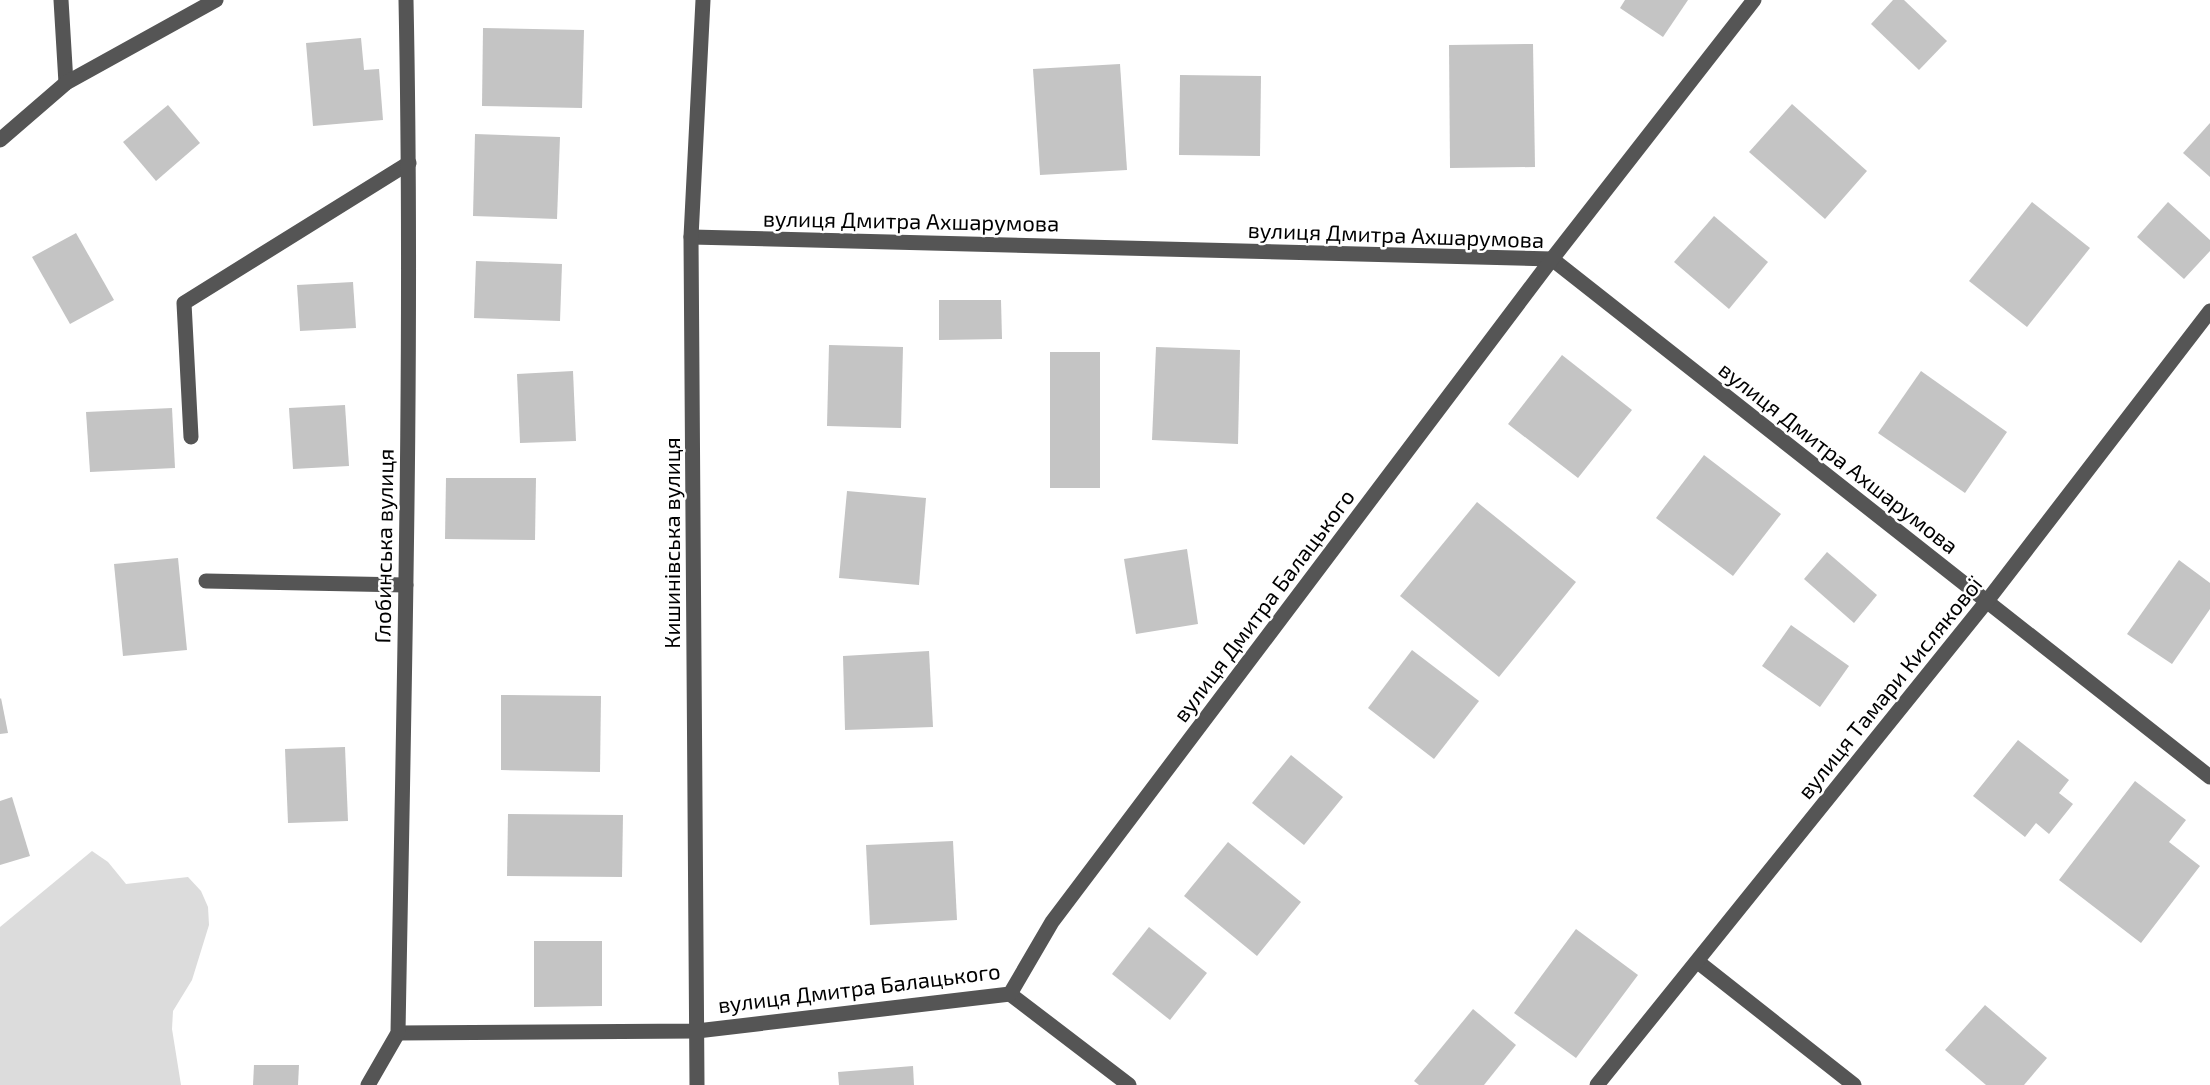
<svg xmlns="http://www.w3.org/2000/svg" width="2210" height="1085" viewBox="0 0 2210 1085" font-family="'Exo 2',sans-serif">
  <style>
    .green { fill: #dcdcdc }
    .building { fill: #c4c4c4 }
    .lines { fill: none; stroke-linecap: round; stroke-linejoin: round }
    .minor { stroke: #555; stroke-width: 15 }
    .labels { text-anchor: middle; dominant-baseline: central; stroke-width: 5; stroke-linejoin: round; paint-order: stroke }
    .street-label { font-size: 22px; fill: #000; stroke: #fff }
  </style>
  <rect width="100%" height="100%" fill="#fff"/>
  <polygon class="green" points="92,851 108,862 126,884 188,877 201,891 208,907 209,925 192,980 173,1011 172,1029 181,1085 0,1085 0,927"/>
  <g class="building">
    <polygon points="1625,0 1688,0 1663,37 1620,8"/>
    <polygon points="1893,0 1904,0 1947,41 1919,70 1871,24"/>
    <polygon points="483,28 584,30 582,108 482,106"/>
    <polygon points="361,38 364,70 379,69 383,120 313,126 306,43"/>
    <polygon points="1533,44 1535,167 1450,168 1449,45"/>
    <polygon points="1120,64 1127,170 1040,175 1033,69"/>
    <polygon points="1180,75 1261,76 1260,156 1179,155"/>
    <polygon points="1792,104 1867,171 1825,219 1749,152"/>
    <polygon points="168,105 200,143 156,181 123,142"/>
    <polygon points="2210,123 2210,177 2183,153"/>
    <polygon points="475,134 560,137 557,219 473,216"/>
    <polygon points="2032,202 2090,248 2027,327 1969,281"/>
    <polygon points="2168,202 2210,240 2210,251 2184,279 2137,237"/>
    <polygon points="1714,216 1768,262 1729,309 1674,262"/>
    <polygon points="76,233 114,300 70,324 32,257"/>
    <polygon points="476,261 562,264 560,321 474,318"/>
    <polygon points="353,282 356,328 300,331 297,285"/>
    <polygon points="939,300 1001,300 1002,339 939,340"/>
    <polygon points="829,345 903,347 901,428 827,426"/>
    <polygon points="1156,347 1240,350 1238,444 1152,440"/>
    <rect x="1050" y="352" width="50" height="136"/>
    <polygon points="1562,355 1632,410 1578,478 1508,424"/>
    <polygon points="573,371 576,441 520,443 517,374"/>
    <polygon points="1921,371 2007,432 1965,493 1878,433"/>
    <polygon points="345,405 349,466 293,469 289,408"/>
    <polygon points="172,408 175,468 90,472 86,412"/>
    <polygon points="1704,455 1781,514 1733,576 1656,518"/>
    <polygon points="446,478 536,478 535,540 445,539"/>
    <polygon points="847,491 926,498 919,585 839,578"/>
    <polygon points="1477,502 1576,582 1499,677 1400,596"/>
    <polygon points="1187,549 1198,624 1136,634 1124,559"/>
    <polygon points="1827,552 1877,595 1854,623 1804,579"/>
    <polygon points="178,558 187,650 123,656 114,564"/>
    <polygon points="2179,560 2210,583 2210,609 2172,664 2127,634"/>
    <polygon points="1791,625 1849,666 1820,707 1762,666"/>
    <polygon points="1412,650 1479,701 1434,759 1368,708"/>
    <polygon points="929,651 933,727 845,730 843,656"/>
    <polygon points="501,695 601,696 600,772 501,770"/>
    <polygon points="1,698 8,733 0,734 0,699"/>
    <polygon points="2018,740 2069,780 2059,793 2073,804 2049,834 2036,823 2025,837 1973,796"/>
    <polygon points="345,747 348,821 288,823 285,749"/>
    <polygon points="1291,755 1343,797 1304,845 1252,803"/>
    <polygon points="2135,781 2186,820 2169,842 2200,866 2141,943 2059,880"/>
    <polygon points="12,797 30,856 0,865 0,801"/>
    <polygon points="508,814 623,815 622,877 507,876"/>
    <polygon points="953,841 957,920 870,925 866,845"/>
    <polygon points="1228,842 1301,902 1257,956 1184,896"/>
    <polygon points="1149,927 1207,973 1170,1020 1112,974"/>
    <polygon points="1576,929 1638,975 1576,1058 1514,1013"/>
    <polygon points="534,941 602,941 602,1006 534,1007"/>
    <polygon points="1985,1005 2047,1058 2024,1085 1986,1085 1945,1050"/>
    <polygon points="1473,1009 1516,1045 1484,1085 1419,1085 1414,1081"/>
    <polygon points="254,1065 299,1065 298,1085 253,1085"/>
    <polygon points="913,1066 914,1085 839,1085 838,1072"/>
  </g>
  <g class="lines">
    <g class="minor">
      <polyline points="61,0 66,83"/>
      <polyline points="0,140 66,83 216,0"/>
      <polyline points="691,237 1552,259 2210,777"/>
      <polyline points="191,437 184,303 409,163"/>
      <polyline points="206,581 406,585"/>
      <polyline points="1698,962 1854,1085"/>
      <polyline points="1010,994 1129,1085"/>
      <polyline points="398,1033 697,1031 1010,994 1052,922 1552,259 1754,0"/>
      <path d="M368,1085L398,1033C404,689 413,344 406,0"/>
      <polyline points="697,1085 691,237 703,0"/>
      <polyline points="1597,1085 1987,601 2210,311"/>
    </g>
  </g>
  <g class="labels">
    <g class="street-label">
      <text transform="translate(911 220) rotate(1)">вулиця Дмитра Ахшарумова</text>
      <text transform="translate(1396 234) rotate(2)">вулиця Дмитра Ахшарумова</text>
      <text transform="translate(1839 457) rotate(38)">вулиця Дмитра Ахшарумова</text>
      <text transform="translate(671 543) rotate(-90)">Кишинівська вулиця</text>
      <text transform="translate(383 546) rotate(-89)">Глобинська вулиця</text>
      <text transform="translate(1263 605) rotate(-53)">вулиця Дмитра Балацького</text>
      <text transform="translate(1889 687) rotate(-51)">вулиця Тамари Кислякової</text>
      <text transform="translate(859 987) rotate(-7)">вулиця Дмитра Балацького</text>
    </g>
  </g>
</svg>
